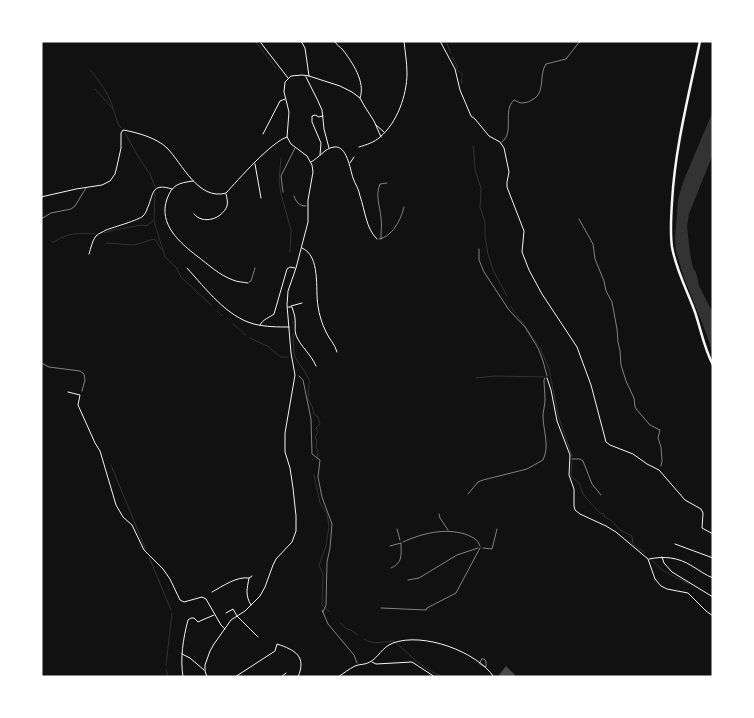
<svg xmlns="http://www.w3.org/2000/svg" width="754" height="718" viewBox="0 0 754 718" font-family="Georgia,serif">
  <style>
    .water { fill: #333 }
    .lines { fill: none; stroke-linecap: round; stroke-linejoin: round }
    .stream { stroke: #333; stroke-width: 1 }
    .building { fill: #4a4a4a }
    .path { stroke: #f5f5f5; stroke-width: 0.5 }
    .service { stroke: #f5f5f5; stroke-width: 0.5 }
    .minor { stroke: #f5f5f5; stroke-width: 1 }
    .primary { stroke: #f5f5f5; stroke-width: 2.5 }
  </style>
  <rect width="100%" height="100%" fill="#111"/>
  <polygon class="water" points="713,111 713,154 689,214 687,227 690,253 693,268 696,272 699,286 713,313 713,354 703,325 684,278 676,251 675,238 678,200 683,182"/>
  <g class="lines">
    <g class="stream">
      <polyline points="255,41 276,68"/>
      <polyline points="446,41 451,54"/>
      <polyline points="452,57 457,66 457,70 462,74 462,76"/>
      <path d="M90,70C99,80 108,93 112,105C115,113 116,122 121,128"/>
      <polyline points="461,84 462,78"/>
      <polyline points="95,89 113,109"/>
      <polyline points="125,133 139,158 150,174 155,187"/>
      <polyline points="473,146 474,153 475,170 481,188 480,207 485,222 485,237 488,254 493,270 507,296"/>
      <polyline points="281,158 279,181 281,194 291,230 290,252"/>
      <polyline points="155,192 154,221 165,257 176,267 181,277 212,306"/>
      <polyline points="104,233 114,230 142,225 146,226 153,221"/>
      <path d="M52,242H54C68,232 80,233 96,234"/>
      <path d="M106,243L134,245L154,239C158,241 158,248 163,250"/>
      <polyline points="510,305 515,313"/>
      <polyline points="217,311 218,312"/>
      <polyline points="220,314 222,316"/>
      <polyline points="517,315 538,345"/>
      <polyline points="293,321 293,324"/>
      <polyline points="233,324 246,335"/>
      <path d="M293,333L294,354L296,359L305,372L310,382C307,389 309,392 308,399L312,406L314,414L318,417L320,424L316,428L318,432L315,437L317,441L316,448L318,450L317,460"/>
      <polyline points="250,338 267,346 281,357 288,357"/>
      <polyline points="540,348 549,369 558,415 570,450 572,456"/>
      <polyline points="476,378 494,376 545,377"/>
      <polyline points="572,462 571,476 579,483 583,494 587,499 600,513 604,514 605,517 612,521 620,530 632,536 633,544 645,553"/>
      <polyline points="111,465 146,550"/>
      <polyline points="314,475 320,503 327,514 329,526 326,546 319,565 323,574 322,605 330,612"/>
      <polyline points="149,557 171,610"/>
      <path d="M652,560C662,573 675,576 689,584"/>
      <polyline points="340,623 347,629 351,630 358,635"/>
      <path d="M364,639C375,646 383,641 394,641C406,651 418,664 432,672C436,674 440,675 443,677"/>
      <polyline points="166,665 172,613"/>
      <polyline points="166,670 168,677"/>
    </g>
  </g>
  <polygon class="building" points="506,666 515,675 514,677 500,677 499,675"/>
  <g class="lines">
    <g class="path">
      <polyline points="579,219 593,244 595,259 604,281 606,291 612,302 617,329 618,342 620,351 621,365 626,381 634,398 635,407 637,410 650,425 660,430 658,438 661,447 662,461 661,466"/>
      <polyline points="41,363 49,367 80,371 84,374 85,380 82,391"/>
      <polyline points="299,376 303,380 311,419 312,454 320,460 318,477 322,497 332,524 330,548 327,562 326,605 323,612"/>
      <polyline points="439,514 440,518 448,530"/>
      <polyline points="397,529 400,540"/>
      <path d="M403,542C423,533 444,528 465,534C472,537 478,539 480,546"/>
      <polyline points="483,548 492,549 497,529"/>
      <polyline points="408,580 419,578 457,555 478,548"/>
      <polyline points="322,610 328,624 354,655 357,663"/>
    </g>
    <g class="service">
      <path d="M502,142C515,132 502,111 514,100C517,101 519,103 522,103C524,103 529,102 530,101C547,94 538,76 546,64L566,59L580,41"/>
      <polyline points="283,192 281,176 295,148"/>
      <path d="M294,196C296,202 299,206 306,206"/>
      <polyline points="41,219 51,213 71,209 75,206 86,188"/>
      <path d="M379,239C392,237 401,220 404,207"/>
      <path d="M381,239C381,232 382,225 381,218C380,206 375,196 380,184L387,183"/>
      <polyline points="479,249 479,260 484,272 509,310 525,327 538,348 543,361 547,376"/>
      <polyline points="249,282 251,281 255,268"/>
      <polyline points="572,459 580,459 583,461 592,484 601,495"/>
      <path d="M468,494L478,482L483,480L527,469L543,460C550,446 543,430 543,416C543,411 545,405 545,400C545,393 544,386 544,380L545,378"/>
      <path d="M390,546L401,543C401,555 403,563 391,568"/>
      <polyline points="381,608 426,610 427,608 456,593 480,548"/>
      <polygon points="482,659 484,659 486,661 486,667 480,664"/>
    </g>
    <g class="minor">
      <polyline points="301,41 305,48 309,76"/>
      <path d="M334,41C337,45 340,47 343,50C352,62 366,82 360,98"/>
      <polyline points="440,41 455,69 460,90 471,116 475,119 489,136 500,142 504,148 509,172 507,182 507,187 524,231 522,252 529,270 542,294 577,347 591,385 606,442 610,445 633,454 647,464 659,470 685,500 701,509 703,513 702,528 713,534"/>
      <polyline points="261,43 288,78"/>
      <polyline points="306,77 318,101 322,110 324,129 329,148"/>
      <polyline points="376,125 384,132"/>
      <polyline points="263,134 280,101 285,99"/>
      <path d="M359,147C366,145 375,142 380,137C397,123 407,95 407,73C407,62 405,52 404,41"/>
      <polyline points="320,155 321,143 312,122 312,116 315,115 319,117 323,116"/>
      <path d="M311,162C319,158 325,148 334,147C347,145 350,169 353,178C355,184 359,189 360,196C365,210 366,229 377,239"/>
      <polyline points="350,163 354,157"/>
      <polyline points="255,164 261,198"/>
      <path d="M193,181C178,183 172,185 167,199C158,224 180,243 197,256C209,265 219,275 233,280C237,282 243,282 248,283"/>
      <path d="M41,197L76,189L102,185L110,181L115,174L117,166L121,148V133L123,130C136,132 157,138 167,148C182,163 198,201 226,193C238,180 271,142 287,137"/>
      <path d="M194,214C203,225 222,219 227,206C228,202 227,198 226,194"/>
      <path d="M302,248C321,256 315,289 318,306C319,314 322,324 326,332C329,339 335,344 337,352"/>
      <path d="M89,254C91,248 92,241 96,236C99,233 103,232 106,230C114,227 139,220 143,216C144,215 147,211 147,209C154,195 150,182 172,189"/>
      <path d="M187,268C206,289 227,317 254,324C266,327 278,327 289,327"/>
      <polyline points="291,306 302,303"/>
      <path d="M288,307H292C293,311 295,315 295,319C296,325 294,329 296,335C300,346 311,354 316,366"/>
      <path d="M260,325C263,319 269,318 274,314L287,269L290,267L295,268"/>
      <polyline points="547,378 551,390 557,421 570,455 569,475 574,489 574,506 575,510 580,514 606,526 616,532 648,559 655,579 661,586 667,589 688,593 706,611 713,616"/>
      <polyline points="68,392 80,395 78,405 95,443 100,451 116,505 123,517 132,525 144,550 163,569 170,579 180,600 184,602 202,597 206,599 221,625 225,629"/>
      <polyline points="675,544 713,558"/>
      <polyline points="662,557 664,563 672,572 713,597"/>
      <path d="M649,559C664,556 678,557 692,566C699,570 705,575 713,578"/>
      <path d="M212,592C223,586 237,576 249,578"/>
      <path d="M251,605C245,595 247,589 249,578L252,576"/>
      <polyline points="226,613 233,609 237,616 258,637"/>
      <polyline points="182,654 190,658 204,670"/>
      <polyline points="372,662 376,664 412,662 435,677"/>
      <path d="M183,677C180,658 183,639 188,620L191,618H194L198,622L200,621L214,615"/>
      <polyline points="207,677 205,671 205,665 210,651 214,644 231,620 245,611 260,596 265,587 273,565 276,559 292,542 296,531 296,516 293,488 290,468 285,452 285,433 295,375 291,353 287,305 288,291 296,268 308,222 308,200 313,172 312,165 307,156 291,144 287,137 289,112 284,92 285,82 291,76 302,75 309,76 340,86 352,92 360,98 365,107 374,121 381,137"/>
      <path d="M235,677L275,651L277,644C295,650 307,656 298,677"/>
      <polyline points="281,677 286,673"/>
      <path d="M338,677C344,673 349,669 355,666C359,664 365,665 370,662C379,657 381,648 393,643C423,632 476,651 494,677"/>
    </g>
    <path class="primary" d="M700,41C689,95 675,147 672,202C671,217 670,233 672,247C676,270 687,290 695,312C701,330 704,348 713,365"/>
  </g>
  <rect width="754" height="718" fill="none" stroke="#ffffff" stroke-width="85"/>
</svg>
